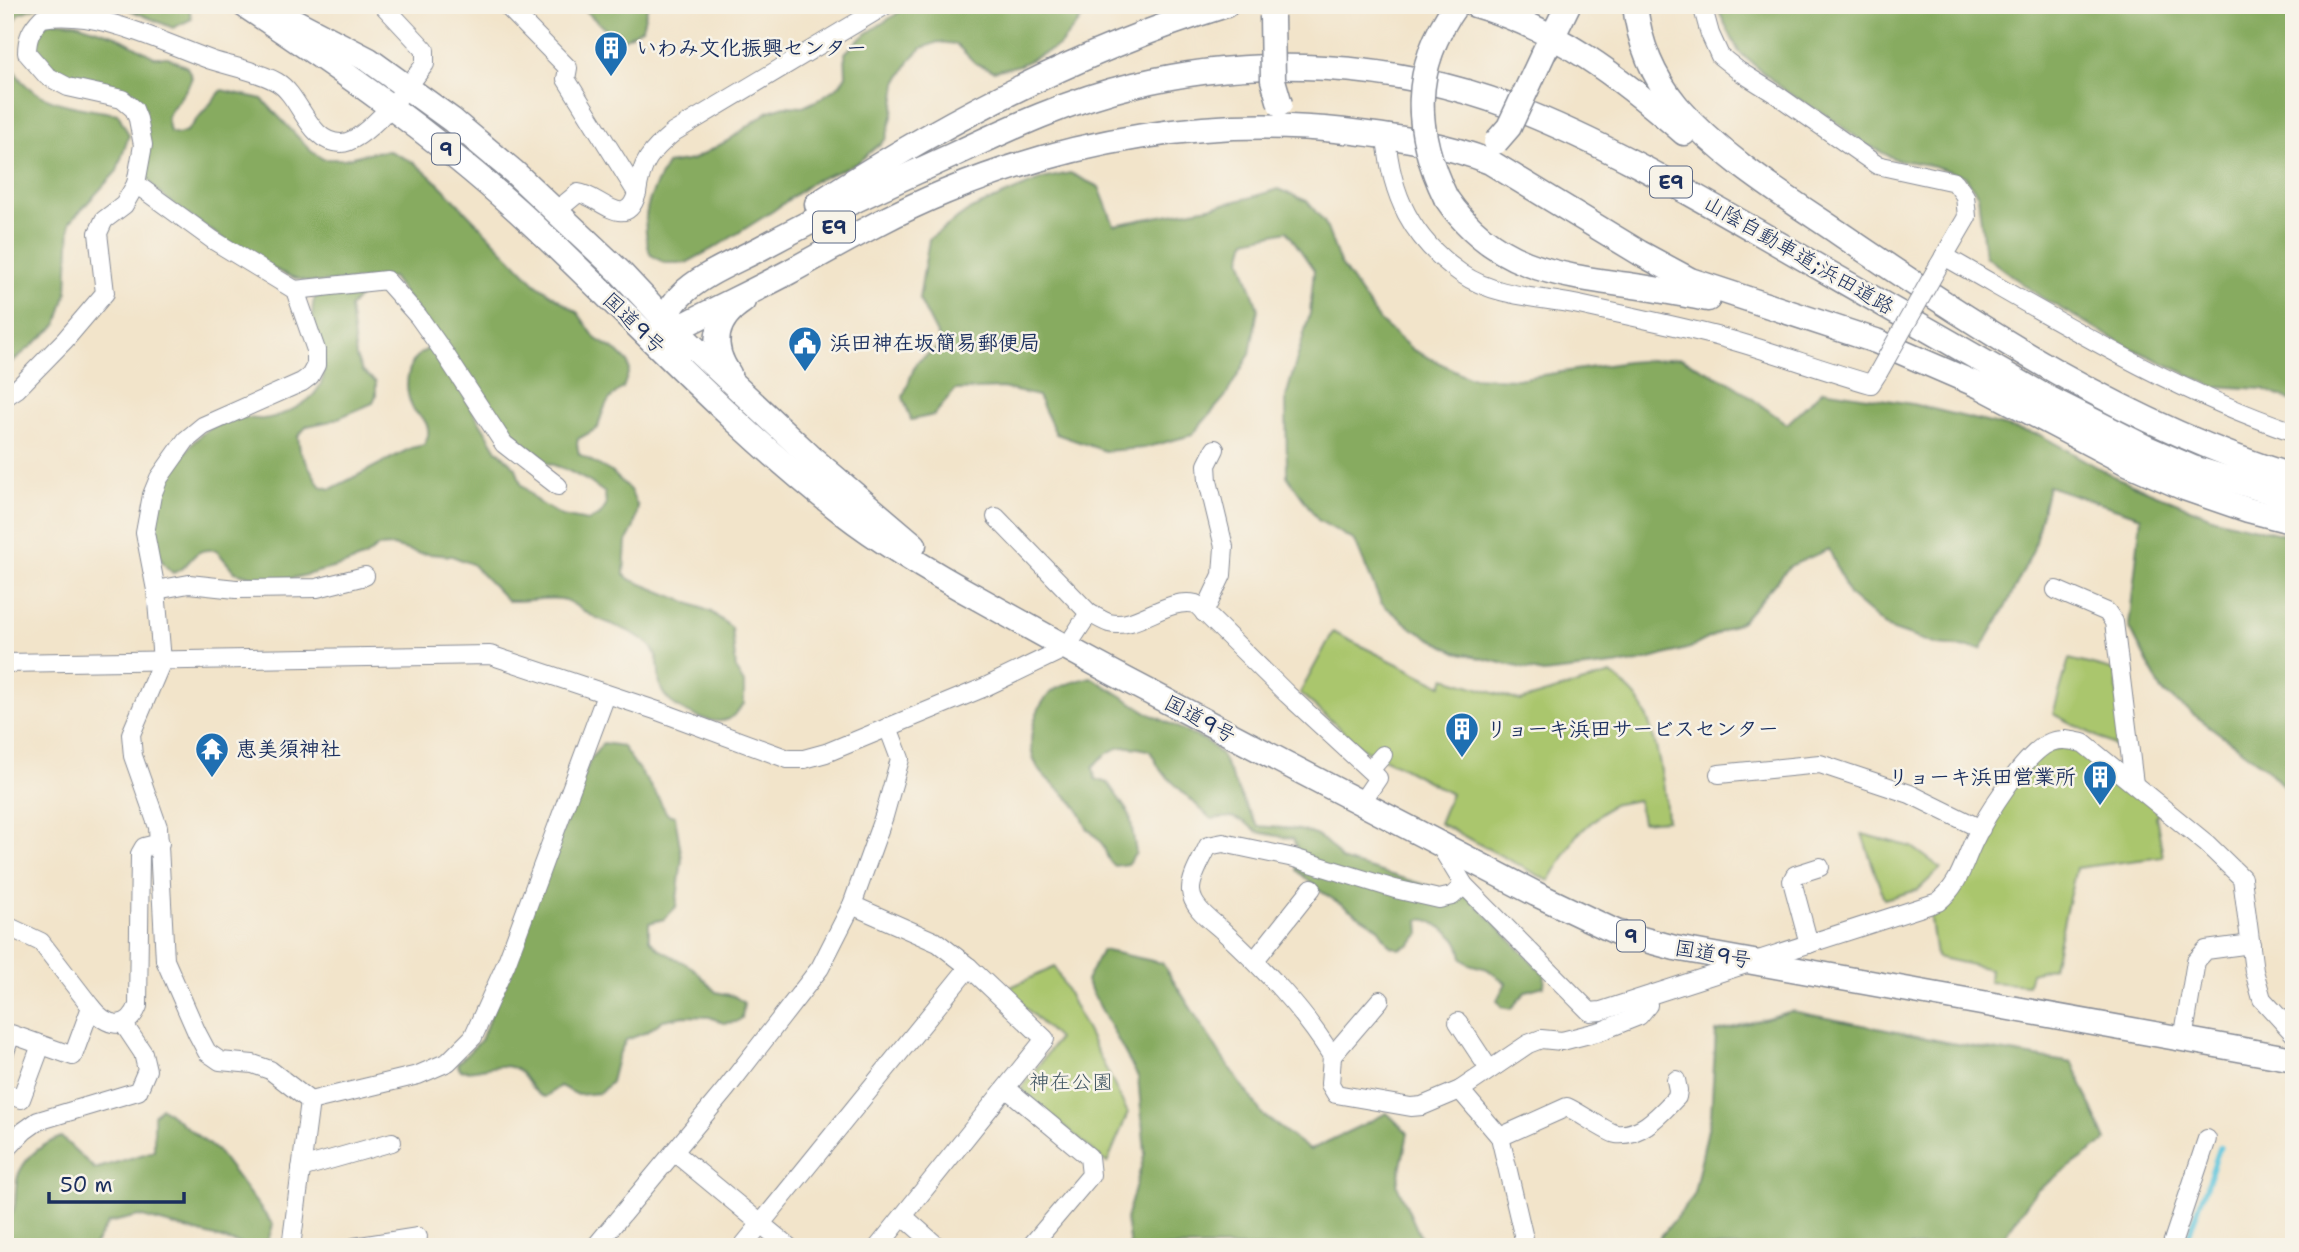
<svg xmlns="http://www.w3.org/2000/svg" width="2299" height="1252" viewBox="0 0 2299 1252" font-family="'Shantell Sans','Klee One',sans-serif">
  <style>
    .green { fill: #aac66d; stroke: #627a66; stroke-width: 2 }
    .forest { fill: #87ab60; stroke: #516d5f; stroke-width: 2 }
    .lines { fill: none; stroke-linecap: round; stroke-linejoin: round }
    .stream { stroke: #60c6dd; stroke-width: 5 }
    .minor-casing { stroke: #868a94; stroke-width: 20 }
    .highway-casing { stroke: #868a94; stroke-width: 27 }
    .minor { stroke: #fff; stroke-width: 18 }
    .highway { stroke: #fff; stroke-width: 24 }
    .minor-bridge-casing { stroke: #868a94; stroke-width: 20; stroke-linecap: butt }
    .highway-bridge-casing { stroke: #868a94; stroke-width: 27; stroke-linecap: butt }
    .minor-bridge { stroke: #fff; stroke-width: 18 }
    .highway-bridge { stroke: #fff; stroke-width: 24 }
    .labels { text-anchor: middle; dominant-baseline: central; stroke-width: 5; stroke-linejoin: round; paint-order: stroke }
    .shield { fill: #f7f3e8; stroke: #5d6a87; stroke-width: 2 }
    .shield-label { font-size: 19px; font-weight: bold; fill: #1b2f5e }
    .poi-label { font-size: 21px; font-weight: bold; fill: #1b2f5e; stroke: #f7f3e8; text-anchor: start }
    .street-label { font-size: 21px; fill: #1b2f5e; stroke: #f7f3e8 }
    .park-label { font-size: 21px; fill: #3f5562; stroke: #f7f3e8 }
  </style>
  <rect width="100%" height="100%" fill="#f7f3e8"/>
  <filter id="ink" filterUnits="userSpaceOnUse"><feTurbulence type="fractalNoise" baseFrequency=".0143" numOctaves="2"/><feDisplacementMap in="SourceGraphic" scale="14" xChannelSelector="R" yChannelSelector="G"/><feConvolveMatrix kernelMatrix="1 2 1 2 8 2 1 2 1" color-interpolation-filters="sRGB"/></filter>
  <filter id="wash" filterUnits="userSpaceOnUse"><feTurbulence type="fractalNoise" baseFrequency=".00686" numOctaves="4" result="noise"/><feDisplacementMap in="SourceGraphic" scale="28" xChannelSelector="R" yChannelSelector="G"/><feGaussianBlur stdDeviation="1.57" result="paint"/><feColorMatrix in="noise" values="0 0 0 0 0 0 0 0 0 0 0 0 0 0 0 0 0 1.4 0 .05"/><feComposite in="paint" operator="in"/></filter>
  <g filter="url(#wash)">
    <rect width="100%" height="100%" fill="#f2e4ca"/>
    <g class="green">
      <path d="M1333,632L1442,686L1445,678L1520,701L1611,674C1620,682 1633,691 1639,701C1656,729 1665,786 1667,820L1642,822L1638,800L1611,805L1576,836L1549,881L1439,823L1451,794L1400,766L1363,749L1300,693Z"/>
      <polygon points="2069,659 2116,671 2121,749 2053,714"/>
      <polygon points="2078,742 2162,810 2156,816 2163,857 2076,868 2053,967 2031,973 2028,985 1989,982 1990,969 1936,957 1929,905 1953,894 2029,757"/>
      <polygon points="1862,834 1912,847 1941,868 1918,890 1884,899"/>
      <polygon points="1055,967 1128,1113 1107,1163 1021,1089 1058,1039 1006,989"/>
    </g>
    <g class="forest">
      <path d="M5,5H43L20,13L7,33C9,43 9,56 12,65C28,105 83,108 118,114L129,135L117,171L70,222L67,292L57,325L5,368Z"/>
      <polygon points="118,5 188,5 192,19 173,28"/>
      <path d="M578,5H648L642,28L624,39C606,33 593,16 578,5Z"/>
      <path d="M910,5H1088V11L1059,46L1020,65L994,71L975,63L956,44L938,42L922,48L910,60L897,83L893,113L886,139L856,164L814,181L773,211L716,247L686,263H664L650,254C639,215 649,197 667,164L692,160L729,140L769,111L785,106L803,107L818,100L840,85L846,75L845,53L863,36Z"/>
      <polygon points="1721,5 2294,5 2294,402 2263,389 2213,386 2127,346 2042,298 1985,256 1978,195 1965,176 1934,166 1895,159 1867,145 1826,115 1785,91 1739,52 1720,14"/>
      <path d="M49,21L76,23L116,36L154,57H168L187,67L192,77C187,93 175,102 167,117L170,132L178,134L187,131L222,90L262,99L311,151L323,159H344L372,152L390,151L415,163L439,184L535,283L578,313L596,339L618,352L628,362L629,371L623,388C607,397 602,411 598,428L578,439L577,444L579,454L613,473L630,490L638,507L634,527L626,542L624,574L629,579L711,612L732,628L736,670L744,683V704C740,708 734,716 729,719C713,727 676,710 666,697C652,681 667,660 647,643C630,628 604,624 585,612C578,608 570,600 561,599C543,597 526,602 508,601L472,564L452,556L418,553L393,546L378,547L365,557L344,565L294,578L260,579L235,572L216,550C188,548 195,565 173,573C155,559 153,538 157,516C158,507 159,497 162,489C169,473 192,440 207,430C215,425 228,421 237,418C245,416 255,420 263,419C281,417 309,404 318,389C338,358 303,328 315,297L357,290L359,297L350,307L356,357L362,371L376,382V396L373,403L331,421L307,426L298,436L300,451L320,486L331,489L411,448L424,445C428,437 430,431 426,423C423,417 415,414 412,407C402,384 407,354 434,347L497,450L516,468L521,484L538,502L562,516L588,521L600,515L606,506L605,493L588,481L565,469L527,456L508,437L392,277C369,278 335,284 312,282C301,281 283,274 272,268C250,256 155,198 148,179C139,156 153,114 133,97C109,75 60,94 38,58C29,43 39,32 49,21Z"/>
      <path d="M1070,173L1099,187L1114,225C1169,213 1226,207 1278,189L1307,201L1325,223L1340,263L1380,321L1413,350L1468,377L1517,379L1627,362L1681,358L1731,383L1787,424L1823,390L1912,404L2040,435L2115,477L2214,518L2294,537V797L2266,768L2162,691L2129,626L2141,517L2048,486L2033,551L2004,610L1981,649L1937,645L1888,628L1849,595L1829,549L1790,566L1742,621L1690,648L1639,662L1543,673L1456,652L1413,629L1381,603L1355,541L1318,520L1287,476L1286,397L1310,313L1314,270L1287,231L1246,240L1241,259L1258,309L1250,354L1225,397L1192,435L1144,448L1105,451L1056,434L1038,396L1002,388L955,390L934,415L911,420L903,397L916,363L942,344L919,299L929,239L971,209L1042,179Z"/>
      <path d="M1091,677L1152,715L1208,742L1221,755L1246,807L1258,826C1295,829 1320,826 1341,860L1442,890L1463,891L1545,975L1544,986L1526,991L1511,1009L1502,1007L1497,1000L1506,983L1487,969L1469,964L1462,959C1460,942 1455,935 1440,927C1432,922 1428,918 1419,920L1420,934L1409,945L1399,949L1390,946L1377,927L1317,889L1297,870L1298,851L1293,839L1257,832L1245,822L1232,817L1211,819L1161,771L1150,751C1124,743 1110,746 1093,767L1095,779L1108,783L1130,815L1136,853L1128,864L1114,866C1104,857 1108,853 1102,844C1098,838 1092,833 1087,828C1083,822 1082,815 1078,809C1067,792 1047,784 1037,766C1024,744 1034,703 1056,689C1067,683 1079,680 1091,677Z"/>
      <path d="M603,743L622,746L656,794L667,814L675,816L682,859L676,907L664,919L649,923V939L659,949L693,968L716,992L734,996L744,1003L742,1018L736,1022L723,1023L710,1017L684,1016L663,1020L647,1032L626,1040L617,1058L611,1082L600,1093L578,1095L560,1086L545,1097C530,1094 528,1074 514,1068C497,1061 478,1074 460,1070L457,1064L481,1040L590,760Z"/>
      <polygon points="1102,950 1162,963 1222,1057 1263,1115 1310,1150 1387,1113 1408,1133 1397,1185 1425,1247 1130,1247 1126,1219 1145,1153 1138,1077 1086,981"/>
      <polygon points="1792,1011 1951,1043 2073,1063 2106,1141 2035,1192 1997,1247 1652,1247 1693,1197 1711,1115 1716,1032"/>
      <path d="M161,1107L218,1152L273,1225L266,1247H251L139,1216L108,1223L93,1247H5V1222C22,1209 11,1188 20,1171C29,1153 44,1144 61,1137L95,1169L154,1151V1115Z"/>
    </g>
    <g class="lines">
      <polyline class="stream" points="2185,1247 2220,1147"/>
    </g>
  </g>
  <g filter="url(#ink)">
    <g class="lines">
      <g class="minor-casing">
        <g id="minor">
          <path d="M506,5L568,68L566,79L637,193C626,233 599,195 578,193L555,212"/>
          <polyline points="1702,5 1710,34 1720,56 1739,71 1777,95 1877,165 1955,182 1965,196 1967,217 1939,265"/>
          <path d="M1386,136C1391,195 1411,239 1462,274C1494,296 1537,297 1574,304C1624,315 1675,325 1724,338C1774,352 1822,370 1871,384L1878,373"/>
          <path d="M637,193C641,162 651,151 674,132L886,5"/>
          <path d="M1944,256C2057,320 2170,390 2294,432"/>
          <polyline points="295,290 386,280 418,316 445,354 504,444 558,486"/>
          <polyline points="5,397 17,389 65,340 105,293 98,233 104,220 124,205 136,184"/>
          <polyline points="996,517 1089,613"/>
          <polyline points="156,590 189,584 236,589 317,588 365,576"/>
          <polyline points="2056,590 2107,612 2114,622 2134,784"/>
          <polyline points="1204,613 1222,575 1224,547 1208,481 1207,465 1215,449"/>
          <path d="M5,663L490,655L658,711L788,759H804L826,753L983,688L1066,648L1089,613C1095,616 1103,621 1109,623C1138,630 1165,597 1196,604L1287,694L1378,778L1361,803"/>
          <polyline points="1370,770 1383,755"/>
          <polyline points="1719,774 1820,764 1910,794 1981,829"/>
          <path d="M1439,844L1464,885L1590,1012L1601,1011L1938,902C1959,885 1962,867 1973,843C1985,817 2025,752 2051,742C2062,738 2072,741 2083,743L2207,844L2242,878L2254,971L2262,999L2294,1034"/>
          <polyline points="852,905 938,943 969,967 1045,1039 878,1247"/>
          <polyline points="5,925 41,942 91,1007"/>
          <polyline points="1809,944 1792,881 1795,875 1820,867"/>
          <polyline points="1255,960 1312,888"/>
          <path d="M1380,1000L1332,1056C1303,1009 1264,969 1223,931C1211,920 1192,908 1191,891C1190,877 1203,858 1208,846L1223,843L1294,858L1395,889L1439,899L1452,896L1464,885"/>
          <polyline points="1458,1022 1489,1069"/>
          <polyline points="2183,1040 2196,961 2206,950 2251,944"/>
          <path d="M5,1052L11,1034L73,1056L91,1007C106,1026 127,1033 138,1006L140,854L144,847L160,843"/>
          <polyline points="1332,1056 1330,1084 1336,1094 1411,1107 1422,1106 1460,1090 1528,1044 1541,1039 1562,1041 1601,1031 1639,1016 1648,1005 1647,997"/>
          <polyline points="1006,1088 1089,1157 1091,1175 1030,1247"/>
          <polyline points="1460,1090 1500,1137 1526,1247"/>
          <polyline points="5,1093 21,1099 41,1045"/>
          <path d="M310,1101L270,1070L253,1064L220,1061L207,1052L197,1033L165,960L158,827L133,756L131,734L162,661L156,590L145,533L152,495L159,478L186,440L203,426L302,382L310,376L316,365V350L295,290L213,240L136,184L143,145L138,119L134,109L122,99L68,87L47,76L27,53C27,38 31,29 42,18C99,9 158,41 211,60C232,67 258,71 277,82C301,96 308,143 341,143C365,143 411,83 425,64V50L383,5"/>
          <polyline points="310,1101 418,1075 448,1062 473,1037 506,964 606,695"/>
          <path d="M1500,1137L1567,1107C1579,1112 1606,1132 1616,1134C1642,1137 1661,1113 1677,1097L1678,1090L1676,1080"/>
          <polyline points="5,1151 24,1131 38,1121 138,1091 147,1070 143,1053 123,1023"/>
          <polyline points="674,1152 789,1247"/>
          <polyline points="301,1168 392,1142"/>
          <polyline points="903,1216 938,1247"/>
          <polyline points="291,1247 310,1101"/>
          <polyline points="354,1247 418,1237"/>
          <polyline points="595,1247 726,1089 820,968 852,905 884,816 900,759 888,727"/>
          <polyline points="742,1247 969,967"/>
          <polyline points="2171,1247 2207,1139"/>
        </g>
      </g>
      <g class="highway-casing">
        <g id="highway">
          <path d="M244,5C339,68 432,133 517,210C626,310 725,421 842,512C886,546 934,574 983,601C1033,629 1084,658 1136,685C1269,755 1403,825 1536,894L1616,932L1675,948L2294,1059"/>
          <path d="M1475,5C1556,28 1621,78 1684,133"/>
          <path d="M1635,5C1639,42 1653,77 1677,106C1722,158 1783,195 1839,233C1981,330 2128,426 2294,477"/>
          <polyline points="273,10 369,60 452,120 514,172 619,271 665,320 813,459 914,545"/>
          <polyline points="1546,50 1568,5"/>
          <path d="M1446,198C1492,266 1553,275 1628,285C1655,289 1681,294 1708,299"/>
          <path d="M817,204C945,121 1080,50 1226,5"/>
          <path d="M652,335L671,332C710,311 750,293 789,272C840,244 891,214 945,192C1071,140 1209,116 1345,131C1394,137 1444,143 1490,162L1640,253L1690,280L1876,341L1980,386L2125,462L2184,488L2248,510L2294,522"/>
          <path d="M677,359C637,297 718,271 761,248C823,214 887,185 951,156C1010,128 1070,100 1134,85C1256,55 1394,62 1512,107C1605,143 1690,193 1777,243C1865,294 1953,344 2042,395L2147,448L2193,468L2294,499"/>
          <path d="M729,374C710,346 714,320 743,301"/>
        </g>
      </g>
      <use href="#minor" class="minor"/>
      <use href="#highway" class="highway"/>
      <g class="minor-bridge-casing">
        <polyline id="minor-bridge" points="1878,373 1939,265"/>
      </g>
      <g class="highway-bridge-casing">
        <g id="highway-bridge">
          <polyline points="1272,16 1273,80 1280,104"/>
          <polyline points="1496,142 1509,127 1545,50"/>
          <path d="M1446,198C1413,131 1411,68 1456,5"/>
        </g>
      </g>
      <use href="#minor-bridge" class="minor-bridge"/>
      <use href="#highway-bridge" class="highway-bridge"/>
    </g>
  </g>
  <defs>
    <g id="building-pin" transform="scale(1.75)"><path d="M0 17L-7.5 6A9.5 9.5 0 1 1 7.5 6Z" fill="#1f6fb2" stroke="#f7f3e8"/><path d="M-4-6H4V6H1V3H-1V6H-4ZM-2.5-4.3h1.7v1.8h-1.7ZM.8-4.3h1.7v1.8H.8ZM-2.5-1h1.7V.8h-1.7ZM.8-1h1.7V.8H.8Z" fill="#fff"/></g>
    <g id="civic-pin" transform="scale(1.75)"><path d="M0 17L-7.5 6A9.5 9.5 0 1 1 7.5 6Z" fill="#1f6fb2" stroke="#f7f3e8"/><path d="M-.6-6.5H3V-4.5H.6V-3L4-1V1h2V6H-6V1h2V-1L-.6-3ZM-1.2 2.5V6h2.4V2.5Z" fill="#fff"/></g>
    <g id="temple-pin" transform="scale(1.75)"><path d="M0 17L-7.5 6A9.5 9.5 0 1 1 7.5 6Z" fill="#1f6fb2" stroke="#f7f3e8"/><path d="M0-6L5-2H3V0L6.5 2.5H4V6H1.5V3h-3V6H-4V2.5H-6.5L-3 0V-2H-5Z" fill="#fff"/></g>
  </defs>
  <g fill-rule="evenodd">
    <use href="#building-pin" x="611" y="48"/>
    <use href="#civic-pin" x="805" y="343"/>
    <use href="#building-pin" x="1462" y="729"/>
    <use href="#temple-pin" x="212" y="749"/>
    <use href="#building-pin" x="2100" y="777"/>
  </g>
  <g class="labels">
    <g class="shield">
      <rect x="432" y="133.5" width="28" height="31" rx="5"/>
      <rect x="1650" y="166.5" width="42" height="31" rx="5"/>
      <rect x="813" y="211.5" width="42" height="31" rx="5"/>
      <rect x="1617" y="920.5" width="28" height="31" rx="5"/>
    </g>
    <g class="shield-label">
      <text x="446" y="149">9</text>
      <text x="1671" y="182">E9</text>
      <text x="834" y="227">E9</text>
      <text x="1631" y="936">9</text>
    </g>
    <g class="poi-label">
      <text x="636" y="48">いわみ文化振興センター</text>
      <text x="830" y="343">浜田神在坂簡易郵便局</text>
      <text x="1486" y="729">リョーキ浜田サービスセンター</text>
      <text x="236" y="749">恵美須神社</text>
      <text x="2076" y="777" text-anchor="end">リョーキ浜田営業所</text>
    </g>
    <g class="street-label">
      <text transform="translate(1799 255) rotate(30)">山陰自動車道;浜田道路</text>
      <text transform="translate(634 323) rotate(44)">国道9号</text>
      <text transform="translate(1200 719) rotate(28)">国道9号</text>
      <text transform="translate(1713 954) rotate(10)">国道9号</text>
    </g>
    <g class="park-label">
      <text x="1071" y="1082">神在公園</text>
    </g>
  </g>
  <rect width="2299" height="1252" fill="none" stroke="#f7f3e8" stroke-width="28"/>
  <path d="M49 1192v10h135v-10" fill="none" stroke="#1b2f5e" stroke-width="3.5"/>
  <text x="60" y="1192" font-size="21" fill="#1b2f5e" stroke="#f7f3e8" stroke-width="5" paint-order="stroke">50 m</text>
</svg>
